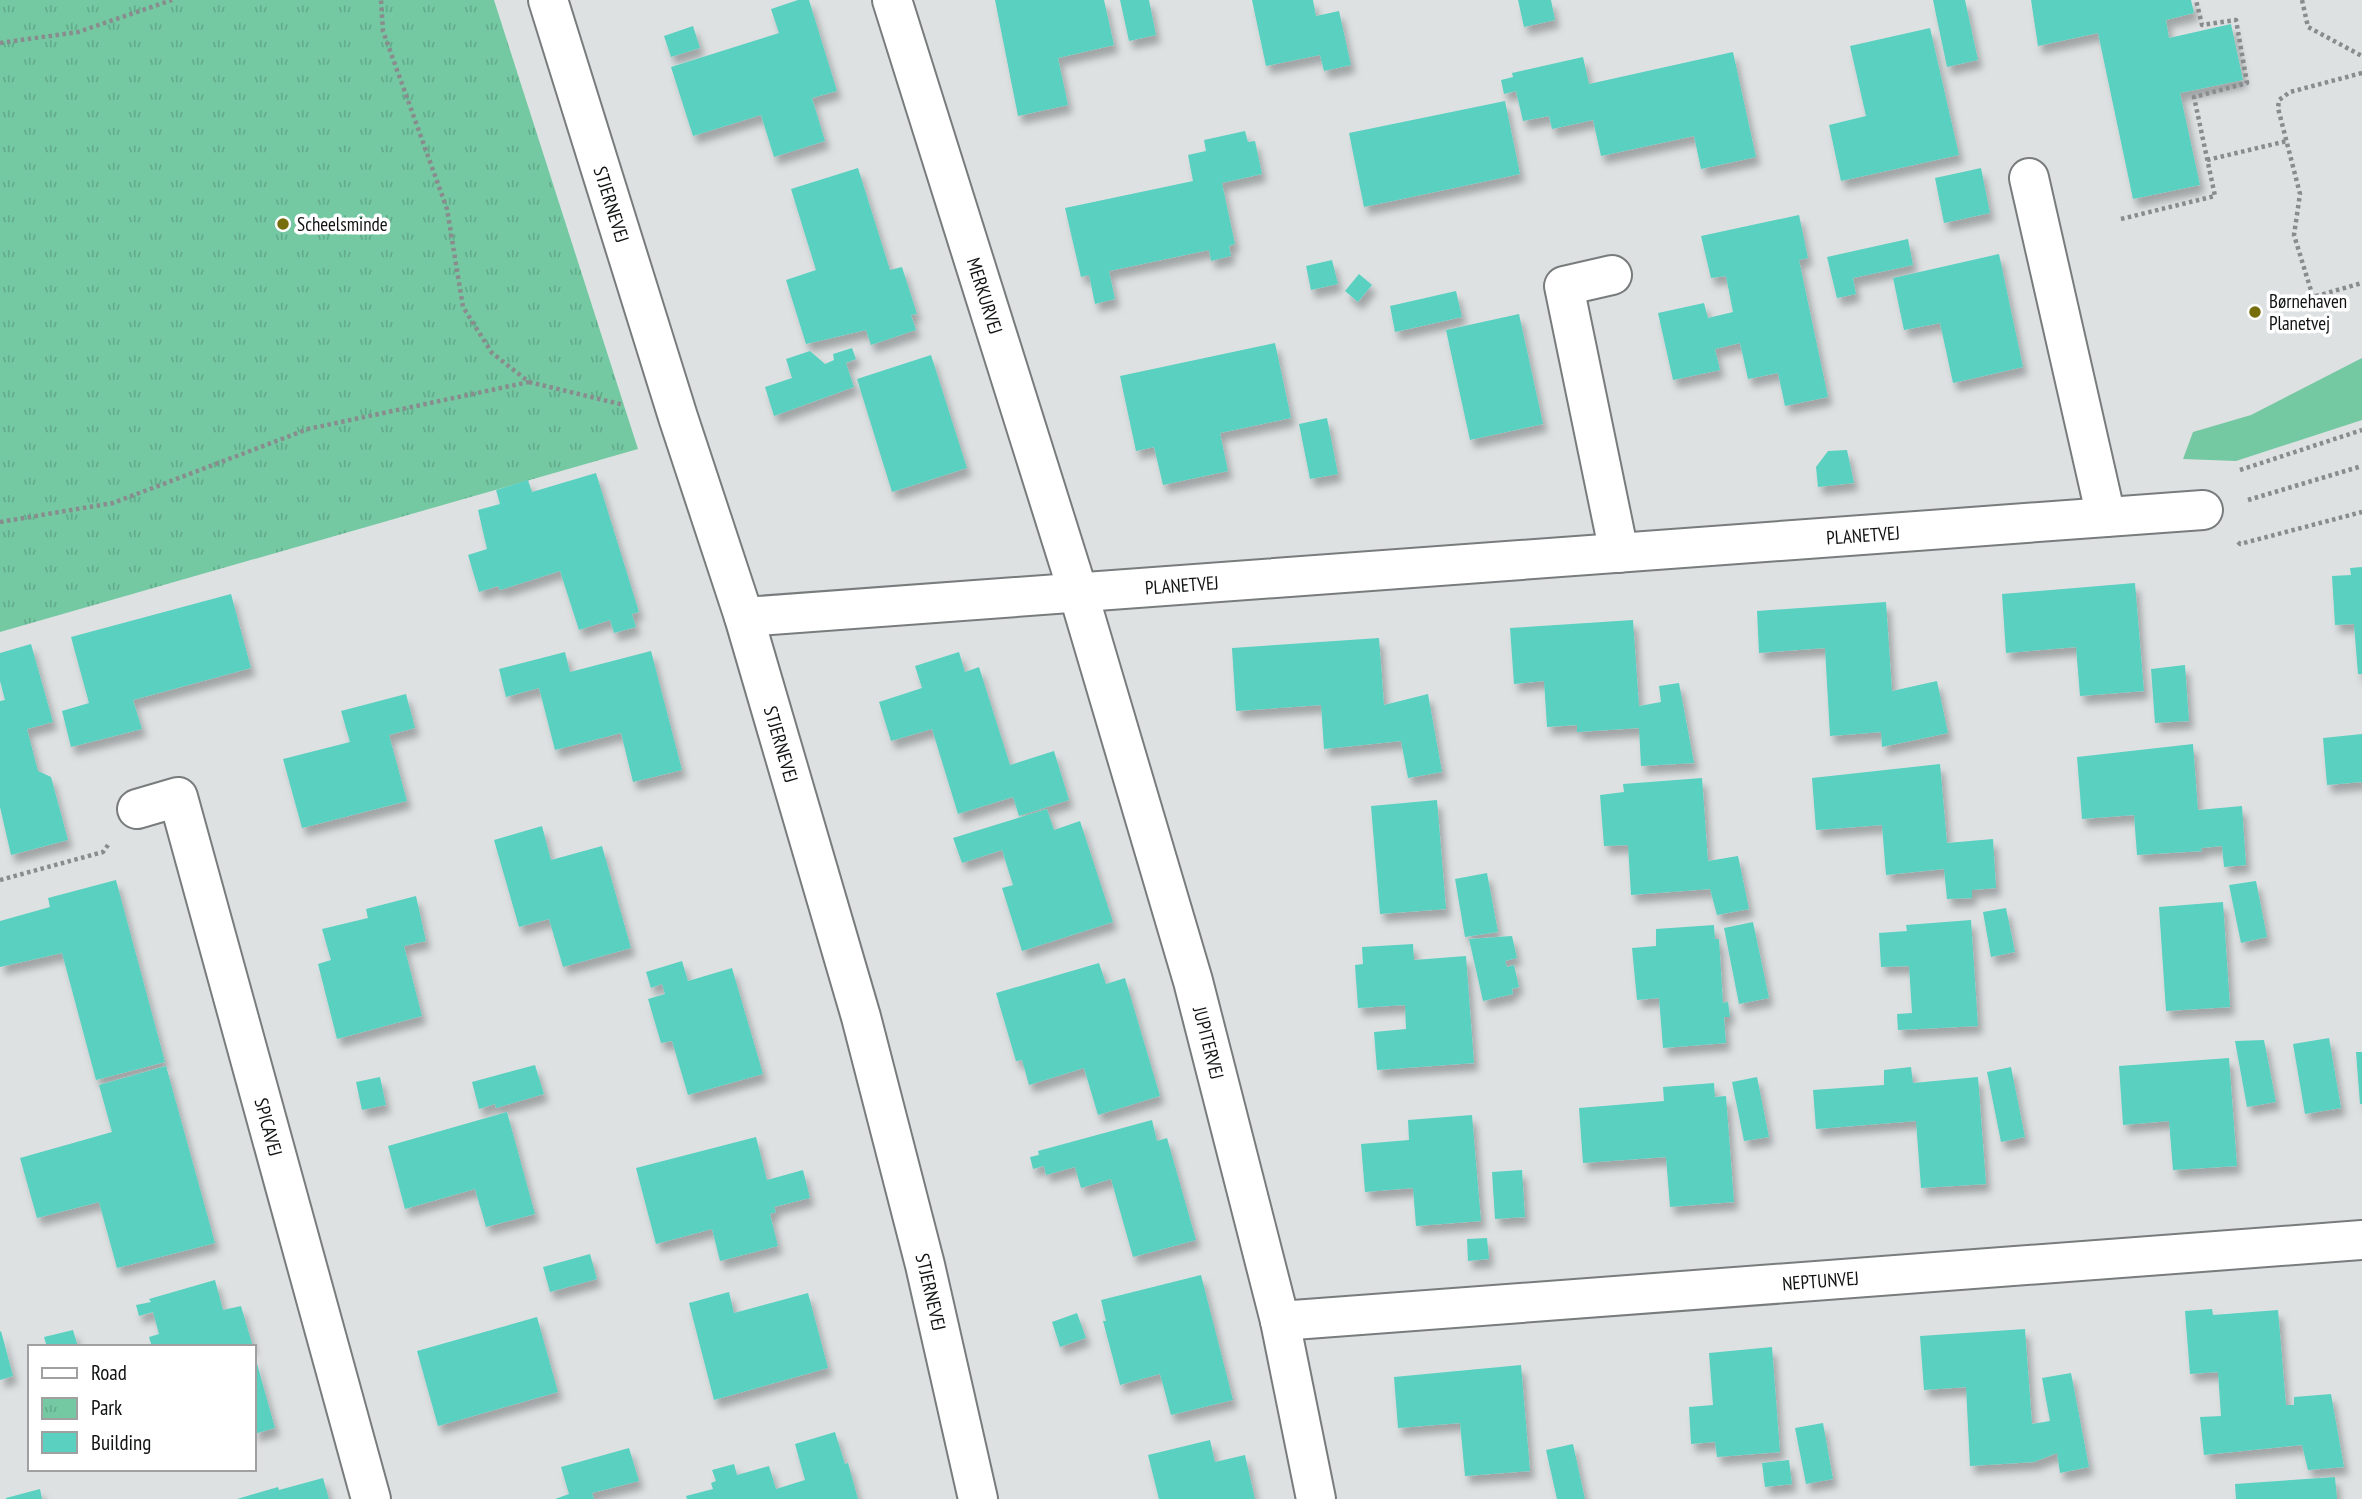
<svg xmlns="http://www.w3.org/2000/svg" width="2362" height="1499" viewBox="0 0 2362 1499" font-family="'PT Sans Narrow',sans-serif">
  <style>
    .grass { fill: #74c9a3 }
    .park { fill: url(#park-tufts) }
    .building { fill: #5ad0c1; filter: url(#shadow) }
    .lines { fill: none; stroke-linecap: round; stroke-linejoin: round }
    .minor-casing { stroke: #787c7c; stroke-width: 42 }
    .path { stroke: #898c8d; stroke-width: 4.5; stroke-dasharray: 3.5 3.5; stroke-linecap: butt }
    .minor { stroke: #fff; stroke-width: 38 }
    .poi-dot { fill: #766e0c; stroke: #fff; stroke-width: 2.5 }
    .labels { text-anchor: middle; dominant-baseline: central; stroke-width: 7; stroke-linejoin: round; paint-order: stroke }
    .street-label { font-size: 19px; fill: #111212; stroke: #fff }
    .poi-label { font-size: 19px; fill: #111212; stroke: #fff; text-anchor: start }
  </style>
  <defs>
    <pattern id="park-tufts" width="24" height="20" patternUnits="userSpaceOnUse" patternTransform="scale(1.75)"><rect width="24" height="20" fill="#74c9a3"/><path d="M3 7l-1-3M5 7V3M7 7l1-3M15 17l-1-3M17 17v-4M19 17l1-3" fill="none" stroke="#63ac8b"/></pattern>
    <filter id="shadow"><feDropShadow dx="4.5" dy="8" stdDeviation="3.5" flood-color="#0004"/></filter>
  </defs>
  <rect width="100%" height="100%" fill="#dde1e2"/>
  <polygon class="grass" points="2362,358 2362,420 2236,461 2183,459 2193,432 2251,415"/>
  <polygon class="park" points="0,0 494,0 638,449 0,632"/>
  <g class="building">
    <polygon points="798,0 809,0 837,91 812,98 825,141 774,157 761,115 693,136 671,67 779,33 771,9"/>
    <polygon points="995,0 1104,0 1114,45 1058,58 1068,105 1018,116"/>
    <polygon points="1120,0 1149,0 1156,35 1129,41"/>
    <polygon points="1252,0 1313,0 1316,16 1339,11 1351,65 1324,71 1320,55 1266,66"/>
    <polygon points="1518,0 1551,0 1555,20 1524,27"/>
    <polygon points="1933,0 1965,0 1978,60 1947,67"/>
    <polygon points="2031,0 2191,0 2194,13 2166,20 2169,38 2231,24 2243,80 2180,93 2200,185 2133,199 2098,33 2038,46"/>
    <polygon points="693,26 700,48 671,57 664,36"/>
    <polygon points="1930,28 1959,155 1841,181 1829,125 1866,116 1850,46"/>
    <polygon points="1733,52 1756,157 1701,169 1694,136 1601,156 1593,120 1552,129 1549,116 1523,121 1516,91 1504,94 1501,80 1513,77 1512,73 1583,57 1589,84"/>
    <polygon points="1505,101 1520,174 1364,207 1349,133"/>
    <polygon points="1245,131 1248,142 1255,141 1262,174 1222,183 1235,244 1229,246 1231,256 1211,261 1209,250 1109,271 1115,299 1095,304 1089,275 1081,277 1065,208 1193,181 1188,155 1206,151 1204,140"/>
    <polygon points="858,168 890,270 902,267 917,314 911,315 916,330 871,345 866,330 806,344 786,280 816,270 791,189"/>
    <polygon points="1981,168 1990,213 1944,223 1935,178"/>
    <polygon points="1799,215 1808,258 1799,260 1828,397 1785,406 1778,373 1748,379 1740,343 1715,349 1720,370 1673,380 1658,313 1704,303 1708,318 1733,312 1726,276 1711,278 1701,236"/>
    <polygon points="1908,239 1913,265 1853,278 1856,294 1837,298 1827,257"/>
    <polygon points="1999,254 2023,367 1953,383 1940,323 1904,330 1893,278"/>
    <polygon points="1332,260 1338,284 1311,290 1306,266"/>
    <polygon points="1359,274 1372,285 1358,302 1345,291"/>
    <polygon points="1456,291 1462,317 1395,332 1390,306"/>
    <polygon points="1519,314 1543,424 1470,440 1446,330"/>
    <polygon points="1275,343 1291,418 1220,433 1228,471 1163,485 1154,447 1136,451 1120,376"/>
    <polygon points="852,348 856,359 846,363 854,387 774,416 765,387 792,378 786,359 810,351 825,364 834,360 833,354"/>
    <polygon points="931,355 967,468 892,492 857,379"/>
    <polygon points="1327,418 1338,474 1310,479 1299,424"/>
    <polygon points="1847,450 1854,483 1818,487 1816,467 1828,451"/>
    <polygon points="596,473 639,612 632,614 636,627 614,633 610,620 579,630 560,571 500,590 498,586 479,592 468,555 487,549 478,510 500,504 496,490 528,480 532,492"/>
    <polygon points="2362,567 2362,674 2358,674 2354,624 2335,625 2332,576 2351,575 2350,568"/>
    <polygon points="2135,583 2144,691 2080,696 2076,647 2006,653 2002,594"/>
    <polygon points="231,594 251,668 133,700 142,729 71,747 62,711 89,703 71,637"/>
    <polygon points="1886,602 1892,691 1937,681 1948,733 1882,747 1881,732 1830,736 1825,648 1759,653 1757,611"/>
    <polygon points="1633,620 1639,706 1661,702 1659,686 1679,683 1694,763 1641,766 1639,728 1577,732 1577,725 1547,727 1544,681 1514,684 1510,628"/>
    <polygon points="1379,638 1384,705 1428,694 1442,772 1408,778 1401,741 1324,749 1321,705 1236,711 1232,648"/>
    <polygon points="31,644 53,722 27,729 38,771 51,777 68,840 11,855 0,807 0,701 5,700 0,681 0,653"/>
    <polygon points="651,651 682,770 633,782 621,733 555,750 539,688 506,697 499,669 565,652 570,672"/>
    <polygon points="959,652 965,672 979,667 1010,765 1054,751 1069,800 1019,816 1013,797 958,814 932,729 891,741 879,702 922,688 915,666"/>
    <polygon points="2185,665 2189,721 2155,723 2151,669"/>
    <polygon points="406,694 415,728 389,735 407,801 302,828 283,759 350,742 341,711"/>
    <polygon points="2362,734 2362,782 2327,785 2323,738"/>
    <polygon points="2193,744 2198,810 2242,806 2246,865 2224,867 2222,846 2201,848 2202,851 2137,855 2134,815 2082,819 2077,757"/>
    <polygon points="1940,764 1947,843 1993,839 1996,888 1972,890 1972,898 1947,899 1944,869 1886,875 1882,825 1816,830 1812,778"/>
    <polygon points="1702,778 1708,861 1738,856 1749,909 1717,915 1710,889 1631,895 1628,845 1604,846 1600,795 1624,792 1623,784"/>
    <polygon points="1437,800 1446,909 1380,914 1371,806"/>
    <polygon points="1047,809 1054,830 1080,821 1113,922 1022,951 1002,888 1013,885 1002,850 962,863 953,838"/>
    <polygon points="542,826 551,860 602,846 631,948 563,967 549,919 519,927 494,840"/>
    <polygon points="1487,873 1498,932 1465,937 1455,879"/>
    <polygon points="116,880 165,1062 96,1080 62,953 0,967 0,921 50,907 48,898"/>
    <polygon points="2256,881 2267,937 2241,943 2229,885"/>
    <polygon points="416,896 426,941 404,946 422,1016 337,1039 318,964 331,960 322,929 368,918 366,909"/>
    <polygon points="2223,902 2230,1007 2166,1011 2159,907"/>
    <polygon points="2006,908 2015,952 1991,957 1983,912"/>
    <polygon points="1971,920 1978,1026 1898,1030 1897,1014 1912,1013 1909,966 1881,967 1879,933 1907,931 1906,925"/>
    <polygon points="1753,922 1769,998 1739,1004 1724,928"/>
    <polygon points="1714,925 1715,939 1719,939 1723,1003 1728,1002 1730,1017 1724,1017 1726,1043 1663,1048 1659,998 1637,1000 1632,948 1656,946 1656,929"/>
    <polygon points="1512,936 1517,958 1505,961 1507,967 1514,965 1519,987 1512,989 1513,994 1483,1001 1469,939"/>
    <polygon points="1413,944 1414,960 1466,956 1474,1063 1377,1070 1374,1032 1406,1029 1405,1005 1358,1008 1355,965 1363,964 1362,947"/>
    <polygon points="682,961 688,981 732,968 763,1074 688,1095 672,1041 661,1043 648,999 665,994 662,984 651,988 646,972"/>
    <polygon points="1099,963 1106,984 1125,978 1160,1096 1098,1115 1084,1068 1029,1085 1022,1060 1016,1061 996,993"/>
    <polygon points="2329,1038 2341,1108 2305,1114 2293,1044"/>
    <polygon points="2264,1040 2276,1102 2247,1107 2235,1041"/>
    <polygon points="2356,1052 2362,1052 2362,1104 2360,1104"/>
    <polygon points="2229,1058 2237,1166 2173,1170 2169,1121 2123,1125 2119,1066"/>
    <polygon points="535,1065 544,1094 496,1108 495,1104 479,1109 472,1082"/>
    <polygon points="166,1066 215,1243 117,1268 99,1202 37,1218 20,1158 112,1132 99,1085"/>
    <polygon points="1911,1067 1913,1083 1978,1077 1986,1184 1921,1188 1916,1121 1816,1129 1813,1090 1884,1085 1884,1070"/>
    <polygon points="2011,1067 2025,1137 2001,1142 1987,1072"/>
    <polygon points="380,1077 386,1105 362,1110 356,1082"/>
    <polygon points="1757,1077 1769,1137 1744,1141 1732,1082"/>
    <polygon points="1714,1083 1715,1097 1726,1096 1734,1202 1670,1207 1666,1157 1583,1163 1579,1108 1664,1101 1663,1087"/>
    <polygon points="507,1112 535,1214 486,1227 475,1189 405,1209 388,1146"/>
    <polygon points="1472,1115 1481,1221 1416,1226 1413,1188 1365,1192 1361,1144 1409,1140 1408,1120"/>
    <polygon points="1152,1120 1157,1141 1167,1138 1196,1240 1133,1257 1111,1179 1081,1188 1075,1167 1046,1175 1044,1166 1033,1169 1030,1157 1039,1155 1038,1151"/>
    <polygon points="756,1137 767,1180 803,1170 810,1198 774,1207 776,1212 770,1214 778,1246 720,1261 712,1229 656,1244 636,1168"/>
    <polygon points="1522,1170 1525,1217 1495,1219 1492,1172"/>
    <polygon points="1487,1238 1489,1259 1468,1261 1467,1239"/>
    <polygon points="590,1254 597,1279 550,1292 543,1267"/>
    <polygon points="1201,1275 1233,1400 1171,1415 1160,1374 1120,1385 1103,1321 1106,1321 1101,1300"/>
    <polygon points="215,1280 223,1310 241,1306 253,1347 152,1347 149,1337 159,1334 153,1312 139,1316 136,1305 151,1302 149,1299"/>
    <polygon points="729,1292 734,1313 808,1293 828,1368 714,1400 689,1303"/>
    <polygon points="2212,1309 2213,1315 2278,1310 2286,1405 2294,1405 2294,1397 2331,1394 2344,1467 2308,1470 2302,1445 2204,1455 2200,1417 2221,1416 2218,1372 2190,1374 2185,1311"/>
    <polygon points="1077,1313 1086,1338 1060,1347 1052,1322"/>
    <polygon points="537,1317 558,1392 438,1426 417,1351"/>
    <polygon points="2025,1329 2032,1424 2050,1421 2042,1378 2071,1373 2089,1467 2060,1473 2057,1453 2034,1462 1970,1466 1966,1387 1924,1390 1920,1336"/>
    <polygon points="73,1330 78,1347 47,1347 44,1337"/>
    <polygon points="1,1331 13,1376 0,1380 0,1332"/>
    <polygon points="1772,1347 1780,1452 1717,1457 1715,1442 1691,1444 1689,1407 1713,1405 1709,1353"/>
    <polygon points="254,1353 275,1428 254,1434"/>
    <polygon points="1521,1365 1530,1471 1465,1476 1460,1423 1398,1428 1394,1377"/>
    <polygon points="1823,1423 1833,1479 1806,1484 1795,1428"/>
    <polygon points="835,1432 845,1464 848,1463 858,1499 687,1499 686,1496 713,1489 711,1483 716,1481 712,1470 734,1464 737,1475 769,1466 776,1489 805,1480 795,1444"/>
    <polygon points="1210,1440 1215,1462 1245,1455 1255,1499 1159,1499 1148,1455"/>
    <polygon points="1573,1444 1585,1499 1557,1499 1546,1450"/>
    <polygon points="629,1448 639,1481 592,1493 594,1499 555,1499 569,1494 561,1467"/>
    <polygon points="1789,1460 1792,1484 1765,1487 1762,1463"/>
    <polygon points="2335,1477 2337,1499 2236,1499 2235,1484"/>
    <polygon points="323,1478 329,1499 237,1499 278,1487 279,1490"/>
    <polygon points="40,1489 42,1499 6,1499 6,1498"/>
  </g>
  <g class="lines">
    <g class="minor-casing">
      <g id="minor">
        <path id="s1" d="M548,0L678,417L744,617L861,1017L925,1265L978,1499"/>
        <path id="s2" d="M892,0L1078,592L1193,981L1280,1321L1316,1499"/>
        <polyline points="2029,178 2106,517"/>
        <polyline points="1612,275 1564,286 1619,553"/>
        <path id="s3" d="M744,617L2203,510"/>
        <path id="s4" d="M137,809L178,797L371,1499"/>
        <path id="s5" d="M1280,1321L2362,1240"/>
      </g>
    </g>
    <g class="path">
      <polyline points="2302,0 2308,27 2362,56"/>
      <polyline points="0,43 78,32 172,0"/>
      <polyline points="2362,73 2290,92 2279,100 2278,108 2300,194 2294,235 2313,297 2362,283"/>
      <polyline points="2207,160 2287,141"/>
      <polyline points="2121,219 2215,196 2194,97 2247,83 2236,20 2202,25 2196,0"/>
      <polyline points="529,382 624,405"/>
      <polyline points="2240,470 2362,430"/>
      <polyline points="2248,500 2362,466"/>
      <polyline points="0,522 113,503 308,429 529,382 492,353 463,307 447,209 383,31 381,0"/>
      <polyline points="2238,542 2240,544 2362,512"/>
      <polyline points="0,880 103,852 108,845"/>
    </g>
    <use href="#minor" class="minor"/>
  </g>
  <g class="poi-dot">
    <circle cx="283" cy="224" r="7"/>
    <circle cx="2255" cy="312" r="7"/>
  </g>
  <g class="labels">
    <g class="street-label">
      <text stroke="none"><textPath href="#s1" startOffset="214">STJERNEVEJ</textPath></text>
      <text stroke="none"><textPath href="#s2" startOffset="310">MERKURVEJ</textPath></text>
      <text stroke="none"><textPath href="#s3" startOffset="1122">PLANETVEJ</textPath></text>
      <text stroke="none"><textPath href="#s3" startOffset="439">PLANETVEJ</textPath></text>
      <text stroke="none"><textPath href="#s1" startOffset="780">STJERNEVEJ</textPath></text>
      <text stroke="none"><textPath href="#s2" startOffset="1090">JUPITERVEJ</textPath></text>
      <text stroke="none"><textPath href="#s4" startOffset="385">SPICAVEJ</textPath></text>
      <text stroke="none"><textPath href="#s5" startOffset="542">NEPTUNVEJ</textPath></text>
      <text stroke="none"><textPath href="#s1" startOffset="1348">STJERNEVEJ</textPath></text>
    </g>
    <g class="poi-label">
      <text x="297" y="224">Scheelsminde</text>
      <text x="2269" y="301">Børnehaven<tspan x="2269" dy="22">Planetvej</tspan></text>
    </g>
  </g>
  <rect x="28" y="1345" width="228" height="126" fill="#ffffff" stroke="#a0a0a0" stroke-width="2"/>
  <rect x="42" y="1368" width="35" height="10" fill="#ffffff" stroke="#a0a0a0" stroke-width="2"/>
  <text x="91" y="1380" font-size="21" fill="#111212">Road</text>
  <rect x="42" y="1398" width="35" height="21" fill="url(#park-tufts)" stroke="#a0a0a0" stroke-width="2"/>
  <text x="91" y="1415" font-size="21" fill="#111212">Park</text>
  <rect x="42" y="1432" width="35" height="21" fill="#5ad0c1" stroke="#a0a0a0" stroke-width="2"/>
  <text x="91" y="1450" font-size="21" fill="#111212">Building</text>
</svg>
